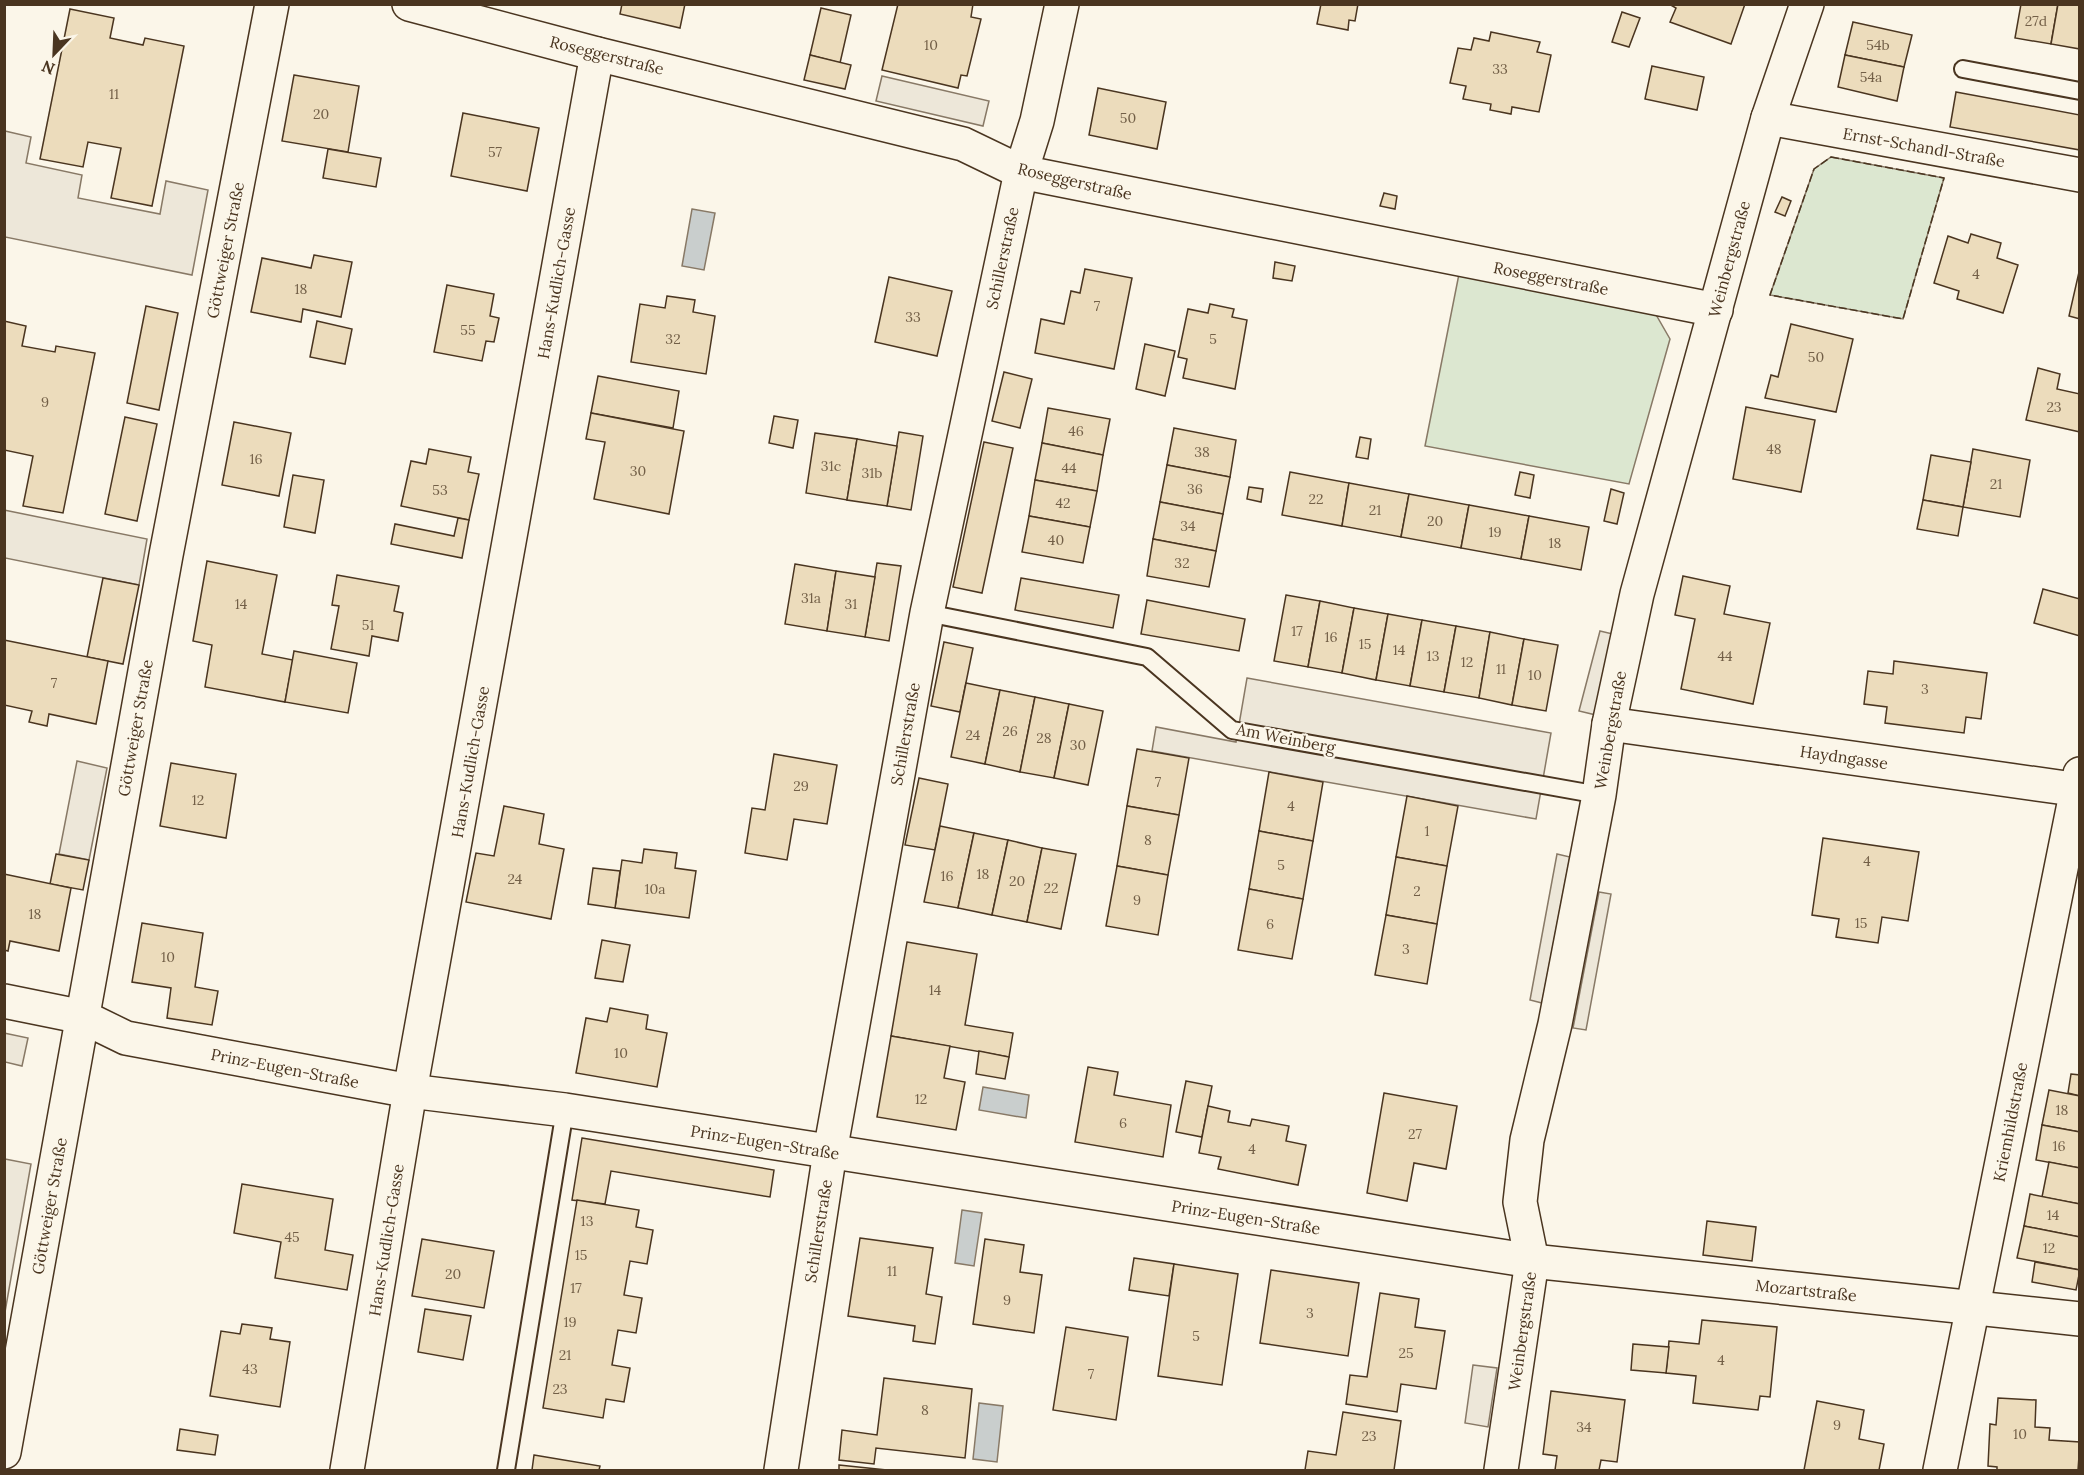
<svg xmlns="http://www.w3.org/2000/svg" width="2084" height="1475" viewBox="0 0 2084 1475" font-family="Lora,serif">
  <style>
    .green { fill: #dce7d0; stroke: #887966; stroke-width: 1.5 }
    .parking { fill: #ede7d9; stroke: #887966; stroke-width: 1.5 }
    .water { fill: #c9cecd; stroke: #887966; stroke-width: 1.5 }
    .building { fill: #ecdcbc; stroke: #4a3520; stroke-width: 1.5 }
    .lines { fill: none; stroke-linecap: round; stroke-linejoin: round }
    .lane-casing { stroke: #4a3520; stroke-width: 20 }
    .street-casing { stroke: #4a3520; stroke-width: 36 }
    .lane { stroke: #fbf6e9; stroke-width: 16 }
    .street { stroke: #fbf6e9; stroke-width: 33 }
    .fence { stroke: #4a3520; stroke-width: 1.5; stroke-dasharray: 8 3; stroke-linecap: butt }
    .labels { text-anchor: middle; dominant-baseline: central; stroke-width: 4.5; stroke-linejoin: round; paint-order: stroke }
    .number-label { font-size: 14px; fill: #725f47 }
    .street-label { font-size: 16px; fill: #4a3520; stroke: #fbf6e9 }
  </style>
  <rect width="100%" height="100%" fill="#fbf6e9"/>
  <g class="green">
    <polygon points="1831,157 1944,178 1903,319 1770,295 1814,169"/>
    <polygon points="1459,274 1655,313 1670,339 1629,484 1425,446"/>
  </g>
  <g class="parking">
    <polygon points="882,76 989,101 983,126 876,101"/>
    <polygon points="5,131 31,137 26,163 82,175 78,198 160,214 166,181 208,190 192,275 5,237"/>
    <polygon points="4,510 147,539 139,585 5,558"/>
    <polygon points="1600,631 1617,635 1596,715 1579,711"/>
    <polygon points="1247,678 1551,733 1536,819 1152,751 1156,727 1236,742"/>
    <polygon points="77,761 107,768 89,860 59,854"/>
    <polygon points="1557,854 1570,857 1542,1003 1530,1000"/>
    <polygon points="1599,892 1611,894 1586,1030 1573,1028"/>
    <polygon points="4,1033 28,1038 22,1066 5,1062"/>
    <polygon points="5,1159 31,1164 5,1312 4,1159"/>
    <polygon points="1473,1365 1497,1368 1488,1427 1465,1423"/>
  </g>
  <g class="water">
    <polygon points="692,209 715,213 704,270 682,266"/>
    <polygon points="983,1087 1029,1095 1026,1118 979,1110"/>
    <polygon points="962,1210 982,1213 974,1266 955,1263"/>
    <polygon points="979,1403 1003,1406 997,1462 973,1459"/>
  </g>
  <g class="building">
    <polygon points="622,4 685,4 680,28 620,14"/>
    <polygon points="898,4 973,4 971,17 981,19 967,76 961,75 958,88 882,70"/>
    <polygon points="1321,4 1358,4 1355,21 1349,20 1348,30 1317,24"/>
    <polygon points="1745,4 1731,44 1670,22 1676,8 1669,4"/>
    <polygon points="2021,4 2058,4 2051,44 2015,38"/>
    <polygon points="2058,4 2080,4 2080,49 2051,44"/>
    <polygon points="821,8 851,15 840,63 810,55"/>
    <polygon points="70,9 114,18 110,38 143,45 145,38 184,46 152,206 111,198 121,148 88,142 83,167 40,159"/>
    <polygon points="1622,12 1640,18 1629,47 1612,42"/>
    <polygon points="1853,22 1912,35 1904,67 1845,55"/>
    <polygon points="1491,32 1540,42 1537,52 1551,55 1539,112 1512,107 1511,114 1490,110 1491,104 1463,99 1466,86 1450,83 1458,48 1471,50 1474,38 1489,41"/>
    <polygon points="810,55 851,65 845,89 804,80"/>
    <polygon points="1845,55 1904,67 1897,101 1838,87"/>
    <polygon points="1652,66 1704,77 1697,110 1645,99"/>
    <polygon points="294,75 359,86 348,152 282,141"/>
    <polygon points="1098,88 1166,102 1157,149 1089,135"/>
    <polygon points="1956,92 2080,115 2080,150 1950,127"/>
    <polygon points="463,113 539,128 527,191 451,176"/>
    <polygon points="328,149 381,158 376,187 323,178"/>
    <polygon points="1384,193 1397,196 1395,209 1380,206"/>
    <polygon points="1782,197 1791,201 1785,216 1775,212"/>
    <polygon points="1971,234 2001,243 1997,258 2018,265 2003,313 1957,299 1959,291 1934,283 1948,236 1968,243"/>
    <polygon points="314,255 352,262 341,317 303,309 301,322 251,312 262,258 311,268"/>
    <polygon points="1275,262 1295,266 1292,281 1273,278"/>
    <polygon points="1085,269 1132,278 1114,369 1035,353 1041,319 1064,324 1071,291 1080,293"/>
    <polygon points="2079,272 2080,272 2080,319 2069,316"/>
    <polygon points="889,277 952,291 937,356 875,342"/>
    <polygon points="447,285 494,294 490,316 499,318 494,342 486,341 482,361 434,352"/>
    <polygon points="667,296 695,300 693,312 715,316 706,374 631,362 640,304 665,308"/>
    <polygon points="1210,304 1234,309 1232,317 1247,320 1235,389 1183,378 1187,359 1178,357 1188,309 1208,313"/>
    <polygon points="146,306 178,313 159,410 127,403"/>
    <polygon points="4,321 26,326 22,346 55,352 56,346 95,353 63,513 23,506 33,456 4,450"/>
    <polygon points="317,321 352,329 345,364 310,357"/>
    <polygon points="1791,324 1853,339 1836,412 1765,398 1771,375 1778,377"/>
    <polygon points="1145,344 1175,351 1165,396 1136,389"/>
    <polygon points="2038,368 2060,374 2057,389 2080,394 2080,432 2026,420"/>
    <polygon points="1004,372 1032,379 1020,428 992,421"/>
    <polygon points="598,376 679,391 673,428 591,413"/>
    <polygon points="1746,407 1815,420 1801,492 1733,479"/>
    <polygon points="1048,408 1110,419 1103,455 1042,443"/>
    <polygon points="591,413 684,431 669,514 594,499 605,442 586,439"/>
    <polygon points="774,416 798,420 793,448 769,443"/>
    <polygon points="125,417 157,424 137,521 105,514"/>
    <polygon points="234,422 291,433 279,496 222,485"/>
    <polygon points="1174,428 1236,440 1230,477 1167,465"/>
    <polygon points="899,432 923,436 911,510 887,506"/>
    <polygon points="815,433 857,439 847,500 806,493"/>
    <polygon points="1360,437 1371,439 1368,459 1356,457"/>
    <polygon points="857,439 897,446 887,506 847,500"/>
    <polygon points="984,442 1013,448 982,593 953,587"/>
    <polygon points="1042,443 1103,455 1097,491 1035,480"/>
    <polygon points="429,449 471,457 468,472 479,474 469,520 401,506 411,461 426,464"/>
    <polygon points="1973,449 2030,460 2020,517 1963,507"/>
    <polygon points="1931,455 1971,462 1963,507 1923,500"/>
    <polygon points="1167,465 1230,477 1223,514 1160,502"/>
    <polygon points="1290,472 1349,483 1342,526 1282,515"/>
    <polygon points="1520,472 1534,475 1530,498 1515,495"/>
    <polygon points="293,475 324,480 315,533 284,527"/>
    <polygon points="1035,480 1097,491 1090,527 1029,516"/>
    <polygon points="1349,483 1409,494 1401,537 1342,526"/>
    <polygon points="1249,487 1263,489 1261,502 1247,499"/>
    <polygon points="1611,489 1624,493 1617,524 1604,521"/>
    <polygon points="1409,494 1469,505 1461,548 1401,537"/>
    <polygon points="1923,500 1963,507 1958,536 1917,529"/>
    <polygon points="1160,502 1223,514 1216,551 1153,539"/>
    <polygon points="1469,505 1529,516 1521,559 1461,548"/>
    <polygon points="1029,516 1090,527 1083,563 1022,552"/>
    <polygon points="1529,516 1589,527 1581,570 1521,559"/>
    <polygon points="458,518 469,520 462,558 391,544 395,524 454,536"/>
    <polygon points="1153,539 1216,551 1209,587 1147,576"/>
    <polygon points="207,561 277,575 262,654 293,660 285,702 205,687 212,645 193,641"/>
    <polygon points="877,563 901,566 889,641 865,637"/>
    <polygon points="795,564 836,571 827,631 785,624"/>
    <polygon points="836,571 875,577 865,637 827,631"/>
    <polygon points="337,575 399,586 394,611 403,613 398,641 372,636 369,656 331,649 339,606 332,605"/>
    <polygon points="1683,576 1730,586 1724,614 1770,623 1753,704 1681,689 1695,619 1675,615"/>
    <polygon points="103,578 139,585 123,664 87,657"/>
    <polygon points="1021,578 1119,595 1113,628 1015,610"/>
    <polygon points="2043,589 2080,599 2080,636 2034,623"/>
    <polygon points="1286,595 1320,601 1308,667 1274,661"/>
    <polygon points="1147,600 1245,619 1239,651 1141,634"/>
    <polygon points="1320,601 1354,608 1342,673 1308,667"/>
    <polygon points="1354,608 1388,614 1376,680 1342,673"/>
    <polygon points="1388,614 1422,620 1410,686 1376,680"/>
    <polygon points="1422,620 1456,626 1444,692 1410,686"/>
    <polygon points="1456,626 1490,632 1479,698 1444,692"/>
    <polygon points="1490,632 1524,639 1512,705 1479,698"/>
    <polygon points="1524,639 1558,645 1546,711 1512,705"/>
    <polygon points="4,640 108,661 96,724 49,714 47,726 29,722 32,711 4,705"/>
    <polygon points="944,642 973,648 960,712 931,706"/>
    <polygon points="294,651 357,663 348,713 285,702"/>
    <polygon points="1894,661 1987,673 1981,719 1966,717 1964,733 1885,723 1887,707 1864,704 1868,671 1893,674"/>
    <polygon points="966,683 1000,690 985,764 951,757"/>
    <polygon points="1000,690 1035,697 1020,772 985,764"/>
    <polygon points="1035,697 1069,704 1054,778 1020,772"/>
    <polygon points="1069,704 1103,711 1088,785 1054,778"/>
    <polygon points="1137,749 1189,758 1179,815 1127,806"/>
    <polygon points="774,754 837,765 827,824 794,819 787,860 745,853 752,808 765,810"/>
    <polygon points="171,763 236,774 226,838 160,826"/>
    <polygon points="1269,772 1323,782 1313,841 1259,831"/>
    <polygon points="919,778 948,784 935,850 905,845"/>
    <polygon points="1407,796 1458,806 1447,866 1396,857"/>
    <polygon points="504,806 544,814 539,844 564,849 551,919 466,902 476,853 494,856"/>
    <polygon points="1127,806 1179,815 1168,875 1117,866"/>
    <polygon points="940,826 974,833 958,908 924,902"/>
    <polygon points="1259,831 1313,841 1303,899 1249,889"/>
    <polygon points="974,833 1008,840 992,915 958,908"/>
    <polygon points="1823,838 1919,852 1908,921 1882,917 1878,943 1836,937 1839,919 1812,915"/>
    <polygon points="1008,840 1042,848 1027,922 992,915"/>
    <polygon points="1042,848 1076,854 1061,929 1027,922"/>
    <polygon points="644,849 677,853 675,868 696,871 689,918 615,908 622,860 642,863"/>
    <polygon points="56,854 89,860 83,890 50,884"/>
    <polygon points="1396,857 1447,866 1437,924 1386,915"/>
    <polygon points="1117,866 1168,875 1158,935 1106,926"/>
    <polygon points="593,868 620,871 615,908 588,904"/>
    <polygon points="4,874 71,888 59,951 10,941 8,951 4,950"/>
    <polygon points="1249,889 1303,899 1292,959 1238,950"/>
    <polygon points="1386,915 1437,924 1427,984 1375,975"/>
    <polygon points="142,923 203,933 195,987 218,991 212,1025 167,1018 171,988 132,982"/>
    <polygon points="602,940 630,945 623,982 595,978"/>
    <polygon points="907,942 977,954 965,1025 1013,1033 1009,1057 891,1036"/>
    <polygon points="610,1008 648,1015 646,1029 667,1033 657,1087 576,1073 586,1018 607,1022"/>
    <polygon points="891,1036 950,1046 944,1078 965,1082 956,1130 877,1117"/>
    <polygon points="979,1051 1009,1057 1005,1079 976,1074"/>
    <polygon points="1088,1067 1118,1072 1114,1095 1171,1105 1163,1157 1075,1142"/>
    <polygon points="2071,1074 2080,1075 2080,1096 2068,1093"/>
    <polygon points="1186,1081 1212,1086 1202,1137 1176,1132"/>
    <polygon points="2049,1090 2080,1096 2080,1132 2042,1125"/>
    <polygon points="1384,1093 1457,1106 1446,1169 1414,1163 1407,1201 1367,1193"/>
    <polygon points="1208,1106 1230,1111 1228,1122 1250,1126 1252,1119 1289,1126 1286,1141 1306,1145 1298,1185 1218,1169 1221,1157 1199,1153"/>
    <polygon points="2042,1125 2080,1132 2080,1168 2036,1160"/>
    <polygon points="582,1138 774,1170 770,1197 611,1171 605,1204 572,1200"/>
    <polygon points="2049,1162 2080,1168 2080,1204 2042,1197"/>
    <polygon points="242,1184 333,1199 325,1250 353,1255 347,1290 275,1278 281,1242 234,1233"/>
    <polygon points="2030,1194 2080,1204 2080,1237 2024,1226"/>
    <polygon points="577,1200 639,1210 636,1227 653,1230 647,1264 630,1261 624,1295 642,1298 636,1333 618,1330 612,1365 630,1368 624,1402 606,1399 603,1418 543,1408"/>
    <polygon points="1707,1221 1756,1227 1752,1261 1703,1255"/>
    <polygon points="2024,1226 2080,1237 2080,1270 2017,1258"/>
    <polygon points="860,1238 933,1248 926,1294 942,1297 935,1344 913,1341 915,1326 848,1316"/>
    <polygon points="422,1239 494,1251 484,1308 412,1296"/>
    <polygon points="985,1239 1024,1245 1020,1272 1042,1275 1034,1333 973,1324"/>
    <polygon points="1134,1258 1174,1264 1169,1296 1129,1290"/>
    <polygon points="2035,1262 2080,1270 2076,1290 2032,1282"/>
    <polygon points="1174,1264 1238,1274 1222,1385 1158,1376"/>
    <polygon points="1271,1270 1359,1283 1348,1356 1260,1343"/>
    <polygon points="1380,1293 1419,1299 1415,1327 1445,1331 1436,1389 1401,1384 1397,1412 1346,1404 1350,1375 1367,1377"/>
    <polygon points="425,1309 471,1316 463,1360 418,1352"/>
    <polygon points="1702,1320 1777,1327 1770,1397 1760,1396 1758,1410 1693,1403 1696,1376 1666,1373 1669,1341 1699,1344"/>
    <polygon points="242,1324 272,1328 270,1339 290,1342 280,1407 210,1396 221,1331 240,1334"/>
    <polygon points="1066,1327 1128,1337 1116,1420 1053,1410"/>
    <polygon points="1633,1344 1669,1347 1666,1373 1631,1370"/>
    <polygon points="884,1378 972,1389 965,1458 876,1448 874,1464 839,1460 842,1430 877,1435"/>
    <polygon points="1551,1391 1625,1400 1617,1462 1601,1460 1599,1470 1555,1470 1557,1456 1543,1454"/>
    <polygon points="1998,1398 2036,1400 2035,1427 2050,1428 2049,1440 2080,1442 2078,1470 1997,1470 1997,1467 1988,1466 1990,1424 1996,1425"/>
    <polygon points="1817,1401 1864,1410 1859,1439 1884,1444 1879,1470 1804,1470"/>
    <polygon points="1343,1412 1401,1421 1394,1470 1305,1470 1308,1451 1336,1455"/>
    <polygon points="180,1429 218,1435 215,1455 177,1450"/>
    <polygon points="534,1455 600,1466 599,1470 532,1470"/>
    <polygon points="839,1465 887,1470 839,1470"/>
  </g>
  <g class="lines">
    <g class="lane-casing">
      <g id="lane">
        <polyline points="1963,69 2080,91"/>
        <polyline points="927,613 1147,657 1232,730 1599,795"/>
        <polyline points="506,1470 565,1110"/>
      </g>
    </g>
    <g class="street-casing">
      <g id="street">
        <polyline points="409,4 597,54 963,144 1021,172 1716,310"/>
        <polyline points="1768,118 2080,175"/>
        <polyline points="1609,724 2080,790"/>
        <polyline points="4,1001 83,1017 126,1038 410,1091 565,1110 1532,1261 2080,1319"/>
        <polyline points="4,1452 166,555 272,4"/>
        <polyline points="347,1470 410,1091 597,54"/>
        <polyline points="781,1470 830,1152 927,613 1021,172 1037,121 1062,4"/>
        <polyline points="1501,1470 1532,1261 1520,1202 1527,1140 1555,1024 1599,795 1609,724 1637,594 1768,118 1807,4"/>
        <polyline points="1940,1470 2080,774"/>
      </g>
    </g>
    <use href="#lane" class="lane"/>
    <use href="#street" class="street"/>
    <polygon class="fence" points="1831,157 1944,178 1903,319 1770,295 1814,169"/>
  </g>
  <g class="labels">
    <g class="number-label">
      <text x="2036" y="21">27d</text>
      <text x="931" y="45">10</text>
      <text x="1878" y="45">54b</text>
      <text x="1500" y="69">33</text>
      <text x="1871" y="77">54a</text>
      <text x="114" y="94">11</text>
      <text x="321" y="114">20</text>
      <text x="1128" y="118">50</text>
      <text x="495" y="152">57</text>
      <text x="1976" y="274">4</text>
      <text x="301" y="289">18</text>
      <text x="1097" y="306">7</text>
      <text x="913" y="317">33</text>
      <text x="468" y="330">55</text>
      <text x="673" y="339">32</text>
      <text x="1213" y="339">5</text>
      <text x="1816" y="357">50</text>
      <text x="45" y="402">9</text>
      <text x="2054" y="407">23</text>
      <text x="1076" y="431">46</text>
      <text x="1774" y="449">48</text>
      <text x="1202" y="452">38</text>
      <text x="256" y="459">16</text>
      <text x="831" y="466">31c</text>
      <text x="1069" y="468">44</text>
      <text x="638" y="471">30</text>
      <text x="872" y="473">31b</text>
      <text x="1996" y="484">21</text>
      <text x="1195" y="489">36</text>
      <text x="440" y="490">53</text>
      <text x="1316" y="499">22</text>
      <text x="1063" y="503">42</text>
      <text x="1375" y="510">21</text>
      <text x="1435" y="521">20</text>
      <text x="1188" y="526">34</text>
      <text x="1495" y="532">19</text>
      <text x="1056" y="540">40</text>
      <text x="1555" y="543">18</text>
      <text x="1182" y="563">32</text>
      <text x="811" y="598">31a</text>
      <text x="241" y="604">14</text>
      <text x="851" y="604">31</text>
      <text x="368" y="625">51</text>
      <text x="1297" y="631">17</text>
      <text x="1331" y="637">16</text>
      <text x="1365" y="644">15</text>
      <text x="1399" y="650">14</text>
      <text x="1433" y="656">13</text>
      <text x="1725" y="656">44</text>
      <text x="1467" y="662">12</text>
      <text x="1501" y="669">11</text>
      <text x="1535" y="675">10</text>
      <text x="54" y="683">7</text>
      <text x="1925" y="689">3</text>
      <text x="1010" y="731">26</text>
      <text x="973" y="735">24</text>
      <text x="1044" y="738">28</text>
      <text x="1078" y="745">30</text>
      <text x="1158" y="782">7</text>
      <text x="801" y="786">29</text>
      <text x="198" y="800">12</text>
      <text x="1291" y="806">4</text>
      <text x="1427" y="831">1</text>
      <text x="1148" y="840">8</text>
      <text x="1867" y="861">4</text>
      <text x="1281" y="865">5</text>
      <text x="983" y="874">18</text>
      <text x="947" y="876">16</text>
      <text x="515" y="879">24</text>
      <text x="1017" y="881">20</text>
      <text x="1051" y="888">22</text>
      <text x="655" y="889">10a</text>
      <text x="1417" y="891">2</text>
      <text x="1137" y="900">9</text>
      <text x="35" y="914">18</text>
      <text x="1861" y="923">15</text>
      <text x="1270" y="924">6</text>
      <text x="1406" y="949">3</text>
      <text x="168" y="957">10</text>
      <text x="935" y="990">14</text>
      <text x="621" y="1053">10</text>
      <text x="921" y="1099">12</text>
      <text x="2062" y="1110">18</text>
      <text x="1123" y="1123">6</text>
      <text x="1415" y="1134">27</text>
      <text x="2059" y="1146">16</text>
      <text x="1252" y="1149">4</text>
      <text x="2053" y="1215">14</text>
      <text x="587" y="1221">13</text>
      <text x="292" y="1237">45</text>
      <text x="2049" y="1248">12</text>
      <text x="581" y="1255">15</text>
      <text x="892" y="1271">11</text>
      <text x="453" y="1274">20</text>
      <text x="576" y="1288">17</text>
      <text x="1007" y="1300">9</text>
      <text x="1310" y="1313">3</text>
      <text x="570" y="1322">19</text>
      <text x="1196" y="1336">5</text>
      <text x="1406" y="1353">25</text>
      <text x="565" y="1355">21</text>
      <text x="1721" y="1360">4</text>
      <text x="250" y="1369">43</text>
      <text x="1091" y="1374">7</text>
      <text x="560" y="1389">23</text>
      <text x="925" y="1410">8</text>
      <text x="1837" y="1425">9</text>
      <text x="1584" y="1427">34</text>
      <text x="2020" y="1434">10</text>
      <text x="1369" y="1436">23</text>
    </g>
    <g class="street-label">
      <text transform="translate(607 55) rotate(14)">Roseggerstraße</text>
      <text transform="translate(1924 147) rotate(10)">Ernst-Schandl-Straße</text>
      <text transform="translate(1075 181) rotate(13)">Roseggerstraße</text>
      <text transform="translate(225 250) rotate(-79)">Göttweiger Straße</text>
      <text transform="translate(1002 258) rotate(-78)">Schillerstraße</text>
      <text transform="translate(1729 259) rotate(-75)">Weinbergstraße</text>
      <text transform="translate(1551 278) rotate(11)">Roseggerstraße</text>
      <text transform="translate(556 283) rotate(-80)">Hans-Kudlich-Gasse</text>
      <text transform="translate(135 728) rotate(-80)">Göttweiger Straße</text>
      <text transform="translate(1610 730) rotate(-80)">Weinbergstraße</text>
      <text transform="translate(905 734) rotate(-80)">Schillerstraße</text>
      <text transform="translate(1286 738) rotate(11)">Am Weinberg</text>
      <text transform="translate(1844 757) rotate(8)">Haydngasse</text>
      <text transform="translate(470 762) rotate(-80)">Hans-Kudlich-Gasse</text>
      <text transform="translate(285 1068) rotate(11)">Prinz-Eugen-Straße</text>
      <text transform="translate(2010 1122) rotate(-79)">Kriemhildstraße</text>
      <text transform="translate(765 1142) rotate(9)">Prinz-Eugen-Straße</text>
      <text transform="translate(49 1206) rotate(-80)">Göttweiger Straße</text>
      <text transform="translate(1246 1217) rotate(9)">Prinz-Eugen-Straße</text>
      <text transform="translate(818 1231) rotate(-81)">Schillerstraße</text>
      <text transform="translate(386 1240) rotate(-81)">Hans-Kudlich-Gasse</text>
      <text transform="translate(1806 1290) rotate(6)">Mozartstraße</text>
      <text transform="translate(1522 1331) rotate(-82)">Weinbergstraße</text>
    </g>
  </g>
  <rect width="2084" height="1475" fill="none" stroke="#4a3520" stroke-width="12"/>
  <g transform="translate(54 54) rotate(203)" stroke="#fbf6e9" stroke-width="4.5" paint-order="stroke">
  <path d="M0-4.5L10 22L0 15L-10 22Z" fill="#4a3520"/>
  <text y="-9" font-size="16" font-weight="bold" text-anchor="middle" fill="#4a3520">N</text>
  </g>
</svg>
